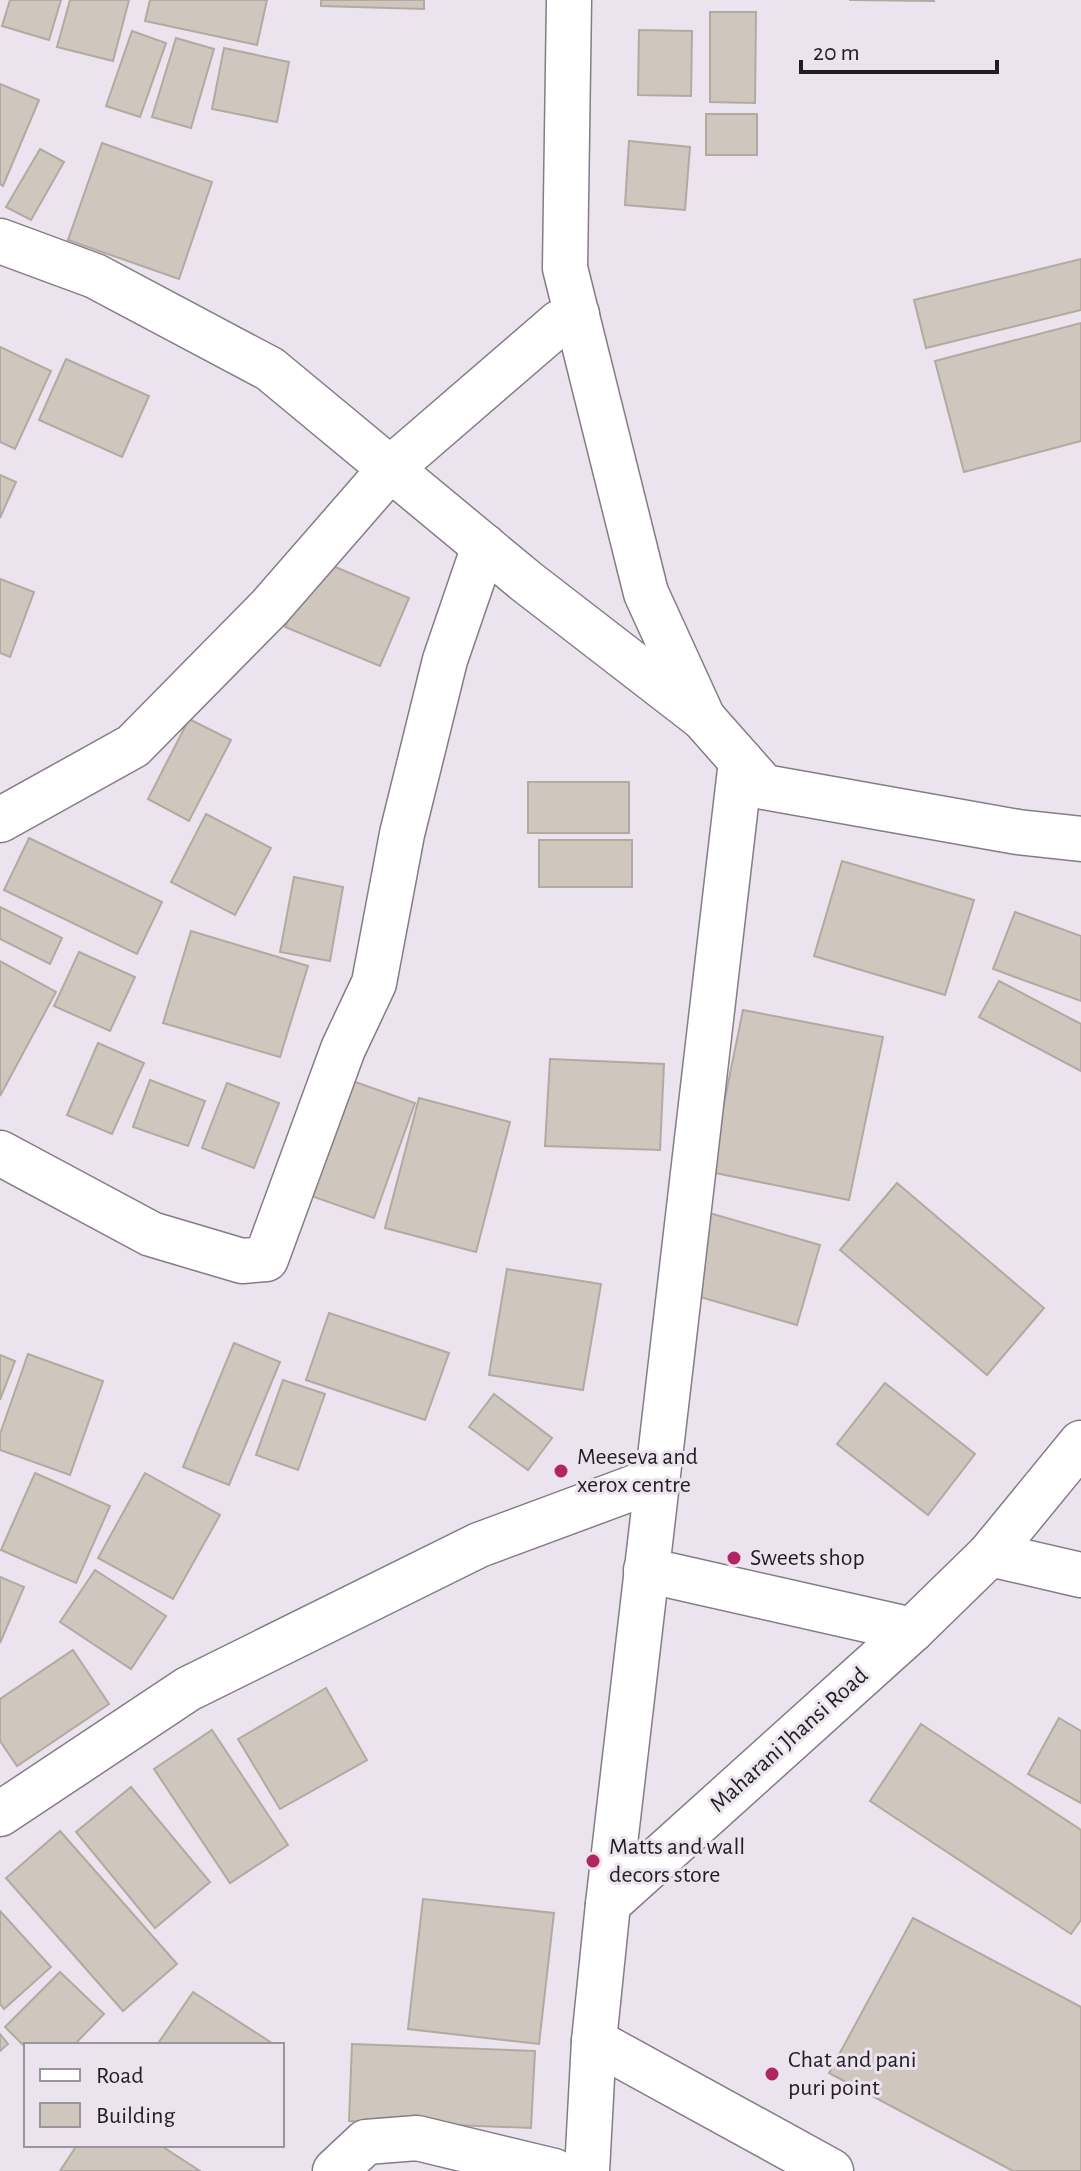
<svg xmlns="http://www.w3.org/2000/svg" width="1081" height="2171" viewBox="0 0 1081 2171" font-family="'Alegreya Sans',sans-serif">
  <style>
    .building { fill: #cfc7bd; stroke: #b2aaa0; stroke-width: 2 }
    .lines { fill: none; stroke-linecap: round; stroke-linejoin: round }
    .minor-casing { stroke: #847c86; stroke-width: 47 }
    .tertiary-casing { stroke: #847c86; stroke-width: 47 }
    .minor { stroke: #fff; stroke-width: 44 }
    .tertiary { stroke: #fff; stroke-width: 44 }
    .poi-dot { fill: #b12560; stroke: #ebe3ee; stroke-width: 3 }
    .labels { text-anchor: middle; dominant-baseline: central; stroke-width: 6; stroke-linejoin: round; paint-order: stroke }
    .poi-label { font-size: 24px; fill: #211e22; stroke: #ebe3ee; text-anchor: start }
    .street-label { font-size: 24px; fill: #211e22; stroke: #ebe3ee }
  </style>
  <rect width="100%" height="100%" fill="#ebe3ee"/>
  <g class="building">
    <polygon points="10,0 61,0 49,40 2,26"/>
    <polygon points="70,0 129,0 113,61 57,47"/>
    <polygon points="150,0 267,0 257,45 145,21"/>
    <polygon points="321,0 424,0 424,9 321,6"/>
    <polygon points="849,0 934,0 934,1"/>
    <polygon points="710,12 756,12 755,103 710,102"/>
    <polygon points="639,30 692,31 691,96 638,95"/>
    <polygon points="132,31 166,43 140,117 106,106"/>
    <polygon points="176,38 214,49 191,128 152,117"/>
    <polygon points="224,48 289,62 277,122 212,109"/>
    <polygon points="0,84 39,100 3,186 0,184"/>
    <rect x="706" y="114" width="51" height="41"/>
    <polygon points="629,141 690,147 685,210 625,205"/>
    <polygon points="102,143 212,182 179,279 68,240"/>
    <polygon points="40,149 64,162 31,220 6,207"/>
    <polygon points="1081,259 1081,310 926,348 914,300"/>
    <polygon points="1081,323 1081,441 964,472 935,361"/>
    <polygon points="0,347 51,371 15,449 0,442"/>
    <polygon points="66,359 149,396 122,457 39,420"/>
    <polygon points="0,475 16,482 0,518"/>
    <polygon points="314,558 409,598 380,666 285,627"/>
    <polygon points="0,579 34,592 10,657 0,653"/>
    <polygon points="189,719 231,740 189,821 148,799"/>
    <rect x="528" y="782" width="101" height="51"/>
    <polygon points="206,814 271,848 235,915 171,882"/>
    <polygon points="29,838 162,902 137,954 4,890"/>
    <rect x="539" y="840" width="93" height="47"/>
    <polygon points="842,861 974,900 945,995 814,956"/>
    <polygon points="294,877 343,887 330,961 280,952"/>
    <polygon points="0,907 62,938 50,964 0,939"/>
    <polygon points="1015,912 1081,936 1081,1001 993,969"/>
    <polygon points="191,931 308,966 280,1057 163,1023"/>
    <polygon points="79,952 135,977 110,1031 54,1006"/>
    <polygon points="0,961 56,992 0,1096"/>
    <polygon points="999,981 1081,1024 1081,1071 979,1017"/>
    <polygon points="743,1010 883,1037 849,1200 710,1172"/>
    <polygon points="98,1043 144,1063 112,1134 67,1115"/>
    <polygon points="550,1059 664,1064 660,1150 545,1146"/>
    <polygon points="341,1077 415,1103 374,1218 300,1192"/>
    <polygon points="150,1080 205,1101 188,1146 133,1127"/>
    <polygon points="227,1083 279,1103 254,1168 202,1148"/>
    <polygon points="419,1098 510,1122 476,1252 385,1228"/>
    <polygon points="897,1183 1044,1308 987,1375 840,1250"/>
    <polygon points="706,1212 820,1245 797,1325 683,1292"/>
    <polygon points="507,1269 601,1284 583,1390 489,1375"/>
    <polygon points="329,1313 449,1353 425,1420 306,1380"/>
    <polygon points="234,1343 280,1362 229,1485 183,1467"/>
    <polygon points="28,1354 103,1381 70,1475 0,1450 0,1434"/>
    <polygon points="0,1355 15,1361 0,1400"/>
    <polygon points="283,1380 325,1394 298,1470 256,1455"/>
    <polygon points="885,1383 975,1454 928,1515 837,1444"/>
    <polygon points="494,1394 552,1438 528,1470 469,1427"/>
    <polygon points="35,1473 110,1506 76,1583 1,1550"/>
    <polygon points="145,1473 220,1515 173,1599 98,1558"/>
    <polygon points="95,1570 166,1616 131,1669 60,1622"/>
    <polygon points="0,1577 24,1587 0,1643"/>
    <polygon points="73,1650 109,1704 17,1766 0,1741 0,1699"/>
    <polygon points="326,1688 367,1760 280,1809 238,1739"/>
    <polygon points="1059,1718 1081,1731 1081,1803 1028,1774"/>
    <polygon points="921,1724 1081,1830 1081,1920 1071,1934 870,1801"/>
    <polygon points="212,1730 288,1845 230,1883 154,1769"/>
    <polygon points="131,1787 210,1882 155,1928 76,1832"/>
    <polygon points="60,1831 177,1964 123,2011 6,1878"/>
    <polygon points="423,1899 554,1913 539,2044 408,2029"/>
    <polygon points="0,1911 51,1967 4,2009 0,2004"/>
    <polygon points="913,1918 1081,2007 1081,2171 1013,2171 829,2073"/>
    <polygon points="60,1972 104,2014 74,2045 26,2045 26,2048 5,2027"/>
    <polygon points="193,1992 275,2045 157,2045"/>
    <polygon points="0,2034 8,2044 0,2051"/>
    <polygon points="352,2044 535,2051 531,2128 349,2121"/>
    <polygon points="77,2145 160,2145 200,2171 60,2171"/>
  </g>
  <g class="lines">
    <g class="minor-casing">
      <g id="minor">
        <polyline points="0,241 95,276 270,369 527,582 703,718"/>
        <polyline points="0,820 133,746 270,607 391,468 559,323 577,314"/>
        <polyline points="0,1153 151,1234 242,1261 266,1259 343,1049 374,983 402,834 445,660 484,546"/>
        <polyline points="990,1554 1081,1575"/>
        <polyline points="646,1570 912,1630"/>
        <polyline points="0,1814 188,1689 479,1545 657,1479"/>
        <polyline points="594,2041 831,2171"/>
        <polyline points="335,2171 366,2142 417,2138 554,2171"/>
      </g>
    </g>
    <g class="tertiary-casing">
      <g id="tertiary">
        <polyline points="569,0 565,268 646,593 703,718 764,787 1018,832 1081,839"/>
        <polyline points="608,1904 741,761"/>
        <polyline points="587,2171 594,2041 608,1904 912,1630 990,1554 1081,1443"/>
      </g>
    </g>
    <use href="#minor" class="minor"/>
    <use href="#tertiary" class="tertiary"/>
  </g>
  <g class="poi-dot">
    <circle cx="561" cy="1471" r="8"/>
    <circle cx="734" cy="1558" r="8"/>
    <circle cx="593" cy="1861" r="8"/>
    <circle cx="772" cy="2074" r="8"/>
  </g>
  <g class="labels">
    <g class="poi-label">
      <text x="577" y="1457">Meeseva and<tspan x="577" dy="28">xerox centre</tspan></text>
      <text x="750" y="1558">Sweets shop</text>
      <text x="609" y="1847">Matts and wall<tspan x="609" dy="28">decors store</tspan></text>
      <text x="788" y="2060">Chat and pani<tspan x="788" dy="28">puri point</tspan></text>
    </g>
    <g class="street-label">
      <text transform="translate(789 1740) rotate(-42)">Maharani Jhansi Road</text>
    </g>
  </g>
  <rect x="24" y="2043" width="260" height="104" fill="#ebe3ee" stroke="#9a949c" stroke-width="2"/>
  <rect x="40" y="2069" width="40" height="12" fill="#ffffff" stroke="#9a949c" stroke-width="2"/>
  <text x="96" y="2083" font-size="24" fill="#211e22">Road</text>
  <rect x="40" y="2103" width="40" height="24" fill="#cfc7bd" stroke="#9a949c" stroke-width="2"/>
  <text x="96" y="2123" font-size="24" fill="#211e22">Building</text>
  <path d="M801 60v12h196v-12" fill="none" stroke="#211e22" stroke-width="4"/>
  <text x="813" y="60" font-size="24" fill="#211e22" stroke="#ebe3ee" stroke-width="6" paint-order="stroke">20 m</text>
</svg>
